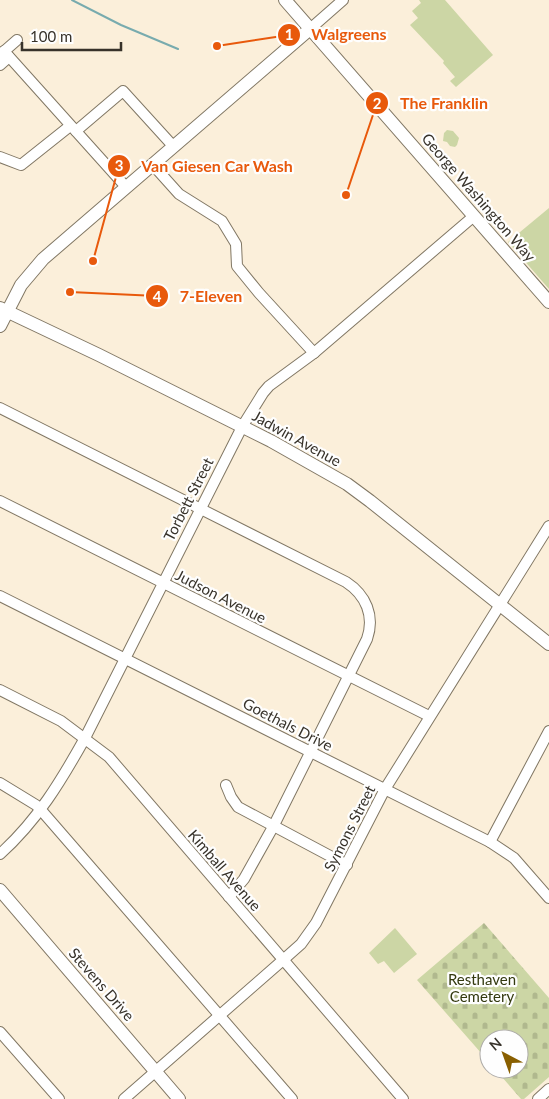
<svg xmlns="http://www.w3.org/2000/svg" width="549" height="1099" viewBox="0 0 549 1099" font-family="Lato,sans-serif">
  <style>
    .cemetery { fill: url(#cemetery-stones) }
    .park { fill: #ccd6a5 }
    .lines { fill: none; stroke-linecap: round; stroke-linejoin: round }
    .stream { stroke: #78abae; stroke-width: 2 }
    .minor-casing { stroke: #817764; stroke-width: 12 }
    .major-casing { stroke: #817764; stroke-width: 14 }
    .minor { stroke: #fff; stroke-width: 10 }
    .major { stroke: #fff; stroke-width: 12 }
    .labels { text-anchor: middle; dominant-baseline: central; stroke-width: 4.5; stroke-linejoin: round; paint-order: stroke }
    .street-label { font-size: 15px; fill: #37322a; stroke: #fefefe }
    .park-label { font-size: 15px; fill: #33390f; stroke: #fefefe }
    .leader { fill: none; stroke: #e8590c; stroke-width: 2 }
    .callout-dot { fill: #e8590c; stroke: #fefefe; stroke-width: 2 }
    .mark-label { font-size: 15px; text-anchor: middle; font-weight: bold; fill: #fff }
    .callout-label { font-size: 16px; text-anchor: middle; font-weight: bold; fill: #e8590c; stroke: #fefefe; stroke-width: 4.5; stroke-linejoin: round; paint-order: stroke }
  </style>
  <defs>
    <pattern id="cemetery-stones" width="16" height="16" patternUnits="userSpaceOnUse" patternTransform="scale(1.25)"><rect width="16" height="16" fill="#ccd6a5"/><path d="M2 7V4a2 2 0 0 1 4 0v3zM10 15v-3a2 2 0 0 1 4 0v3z" fill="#b0b88e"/></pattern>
  </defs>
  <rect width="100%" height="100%" fill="#fbefda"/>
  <polygon class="cemetery" points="484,923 549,998 549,1077 524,1099 521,1099 495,1069 519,1069 519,1039 489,1039 489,1062 417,980"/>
  <g class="park">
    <polygon points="419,0 445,0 493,55 456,87 450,81 455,77 443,63 444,61 410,25 418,18 412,11 421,3"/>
    <polygon points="447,130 453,131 459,138 457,145 455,147 450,146 447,142 443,141 444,133"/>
    <polygon points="549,208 549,289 508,242"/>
    <polygon points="395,928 417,954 394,973 384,961 378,964 369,953"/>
  </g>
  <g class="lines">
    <polyline class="stream" points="72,0 121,25 178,49"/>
    <g class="minor-casing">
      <g id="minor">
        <polyline points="310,29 343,0"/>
        <polyline points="4,51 126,187"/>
        <polyline points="1,54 17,40"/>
        <polyline points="0,65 9,57"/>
        <polyline points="76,131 123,91 173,146"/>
        <polyline points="0,157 21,165 70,126"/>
        <polyline points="153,165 179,194 222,221 236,244 237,266 259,293 314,353"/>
        <path d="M0,408L346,582C366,595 375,616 367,639L273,827L244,879L229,897"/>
        <polyline points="0,501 429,716"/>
        <polyline points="0,596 490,842 514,858 549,898"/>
        <polyline points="0,690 61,721 109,757 403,1099"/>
        <polyline points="0,783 36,805 41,810 292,1099"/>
        <polyline points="226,785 231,797 238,807 347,865"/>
        <polyline points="490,842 549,731"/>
        <path d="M0,854C37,821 61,781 85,738L242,427L263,393L269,386L314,353L474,216"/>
        <polyline points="0,1032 59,1099"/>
        <polyline points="124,1099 283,960 301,944 316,923 385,789 549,526"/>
        <polyline points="538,1099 549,1089"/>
      </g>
    </g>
    <g class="major-casing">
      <g id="major">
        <polyline points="285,0 549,302"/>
        <polyline points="0,308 99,355 271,441 347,484 370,501 549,644"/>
        <polyline points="0,326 21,285 43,259 310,29"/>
        <polyline points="0,890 179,1099"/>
      </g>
    </g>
    <use href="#minor" class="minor"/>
    <use href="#major" class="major"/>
  </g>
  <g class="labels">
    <g class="street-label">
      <text transform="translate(479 197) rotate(49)">George Washington Way</text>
      <text transform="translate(297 438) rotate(29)">Jadwin Avenue</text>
      <text transform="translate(188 499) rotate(-63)">Torbett Street</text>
      <text transform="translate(221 596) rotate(27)">Judson Avenue</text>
      <text transform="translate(288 724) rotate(27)">Goethals Drive</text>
      <text transform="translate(349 828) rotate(-63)">Symons Street</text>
      <text transform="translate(225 870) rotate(49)">Kimball Avenue</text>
      <text transform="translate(102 984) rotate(49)">Stevens Drive</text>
    </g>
    <g class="park-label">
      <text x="482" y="979">Resthaven<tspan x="482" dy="17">Cemetery</tspan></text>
    </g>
  </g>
  <path class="leader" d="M217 46L289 35M346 195L377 103M93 261L119 166M70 292L157 296"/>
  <g class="callout-dot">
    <circle cx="217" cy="46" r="5"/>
    <circle cx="346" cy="195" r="5"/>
    <circle cx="93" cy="261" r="5"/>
    <circle cx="70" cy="292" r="5"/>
    <circle cx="289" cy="35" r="12"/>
    <circle cx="377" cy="103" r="12"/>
    <circle cx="119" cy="166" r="12"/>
    <circle cx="157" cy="296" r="12"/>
  </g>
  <g class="mark-label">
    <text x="289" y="40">1</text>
    <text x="377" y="109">2</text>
    <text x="119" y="171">3</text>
    <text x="157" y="302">4</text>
  </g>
  <g class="callout-label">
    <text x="349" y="40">Walgreens</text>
    <text x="444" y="109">The Franklin</text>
    <text x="217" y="172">Van Giesen Car Wash</text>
    <text x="211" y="302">7-Eleven</text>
  </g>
  <g transform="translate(504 1054) rotate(319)"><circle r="24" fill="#fefefe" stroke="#aeaca9"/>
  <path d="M0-4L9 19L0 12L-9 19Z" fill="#895f00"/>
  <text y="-8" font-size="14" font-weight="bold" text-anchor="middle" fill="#37322a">N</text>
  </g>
  <path d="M22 42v8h99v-8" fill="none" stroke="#37322a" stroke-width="2.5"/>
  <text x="30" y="42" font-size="15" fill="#37322a" stroke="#fefefe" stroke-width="4" paint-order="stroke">100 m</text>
</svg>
